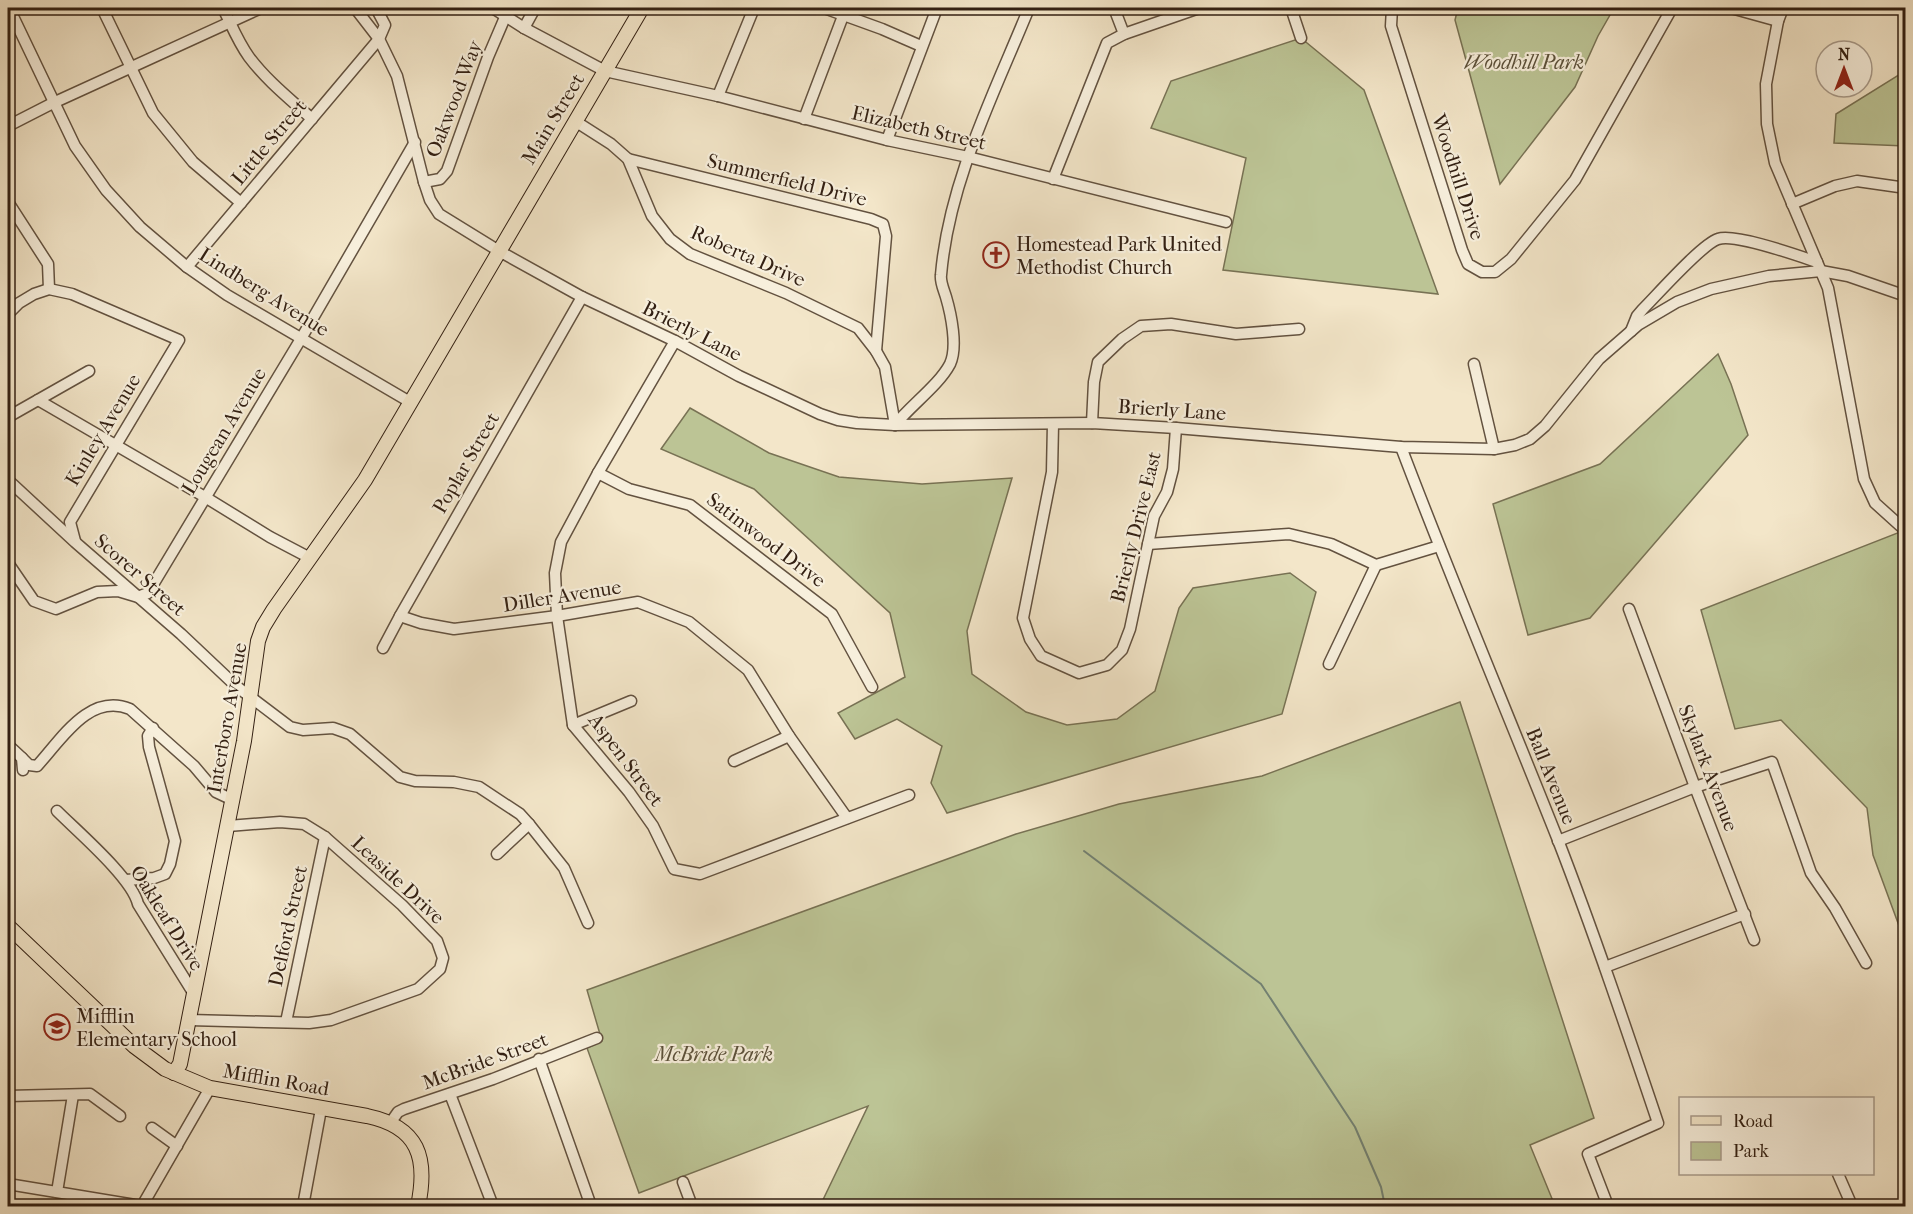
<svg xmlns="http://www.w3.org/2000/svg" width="1913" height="1214" viewBox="0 0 1913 1214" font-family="'IM FELL French Canon',serif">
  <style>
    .green { fill: #bcc495; stroke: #787254; stroke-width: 1.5 }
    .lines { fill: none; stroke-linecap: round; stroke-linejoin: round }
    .stream { stroke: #738071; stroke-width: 2 }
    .minor-casing { stroke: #635240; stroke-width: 13 }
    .major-casing { stroke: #332013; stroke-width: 16 }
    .minor { stroke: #f7efdc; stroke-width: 10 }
    .major { stroke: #f3e6c9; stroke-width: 14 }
    .labels { text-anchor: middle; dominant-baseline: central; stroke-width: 4.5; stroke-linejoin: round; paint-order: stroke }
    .park-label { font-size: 20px; font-style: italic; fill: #5c513a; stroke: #f7efdc }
    .street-label { font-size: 20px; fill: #332013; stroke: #f7efdc }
    .poi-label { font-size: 20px; fill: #332013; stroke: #f7efdc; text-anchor: start }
  </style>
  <rect width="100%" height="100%" fill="#f3e6c9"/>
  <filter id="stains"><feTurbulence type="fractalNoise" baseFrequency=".00333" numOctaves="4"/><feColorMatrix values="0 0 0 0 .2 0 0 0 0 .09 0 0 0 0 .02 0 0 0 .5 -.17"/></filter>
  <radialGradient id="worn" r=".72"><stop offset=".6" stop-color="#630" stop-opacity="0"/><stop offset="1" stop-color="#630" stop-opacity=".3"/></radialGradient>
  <g class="green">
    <polygon points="1458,8 1614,8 1598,36 1575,87 1500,184 1455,20"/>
    <polygon points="1301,38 1364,90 1438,294 1223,270 1246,158 1151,128 1171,81"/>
    <polygon points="1905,71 1905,146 1834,143 1836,114"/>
    <polygon points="1718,354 1731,384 1748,435 1590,618 1528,635 1493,504 1600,464"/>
    <polygon points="690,408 769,453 839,477 922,484 1012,478 967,631 972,674 1026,712 1067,725 1117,719 1155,691 1179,608 1193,588 1290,573 1316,592 1282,714 947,813 931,783 942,746 897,719 855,739 838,713 905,677 890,613 754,489 661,449"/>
    <polygon points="1905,530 1905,942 1873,855 1867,808 1781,720 1735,729 1701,610"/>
    <polygon points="1460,702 1594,1118 1530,1145 1555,1206 820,1206 868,1106 639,1193 587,1048 602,1041 587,990 1016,834 1119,804 1262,776"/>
  </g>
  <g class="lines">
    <polyline class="stream" points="1084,851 1261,984 1355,1127 1381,1187 1385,1206"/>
    <g class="minor-casing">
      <g id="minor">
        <polyline points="9,8 75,146 106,190 140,227 187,267 227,295 410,402"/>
        <polyline points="102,8 153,113 193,162 241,203"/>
        <path d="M223,8C231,24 238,42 249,57C267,81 290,99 312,119"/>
        <polyline points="355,8 379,39 397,76 424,182 430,200 439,214 499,251 582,297 675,341 739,376 820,414 838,420 857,423 895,425 1092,423 1176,428 1401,447 1494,449 1515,445 1530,439 1545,426 1599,359 1638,325 1677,302 1711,289 1769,276 1821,271 1848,276 1906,296"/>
        <polyline points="493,8 524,28 605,71 718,96 887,140 968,157 1226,222"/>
        <polyline points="824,8 882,29 921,46"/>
        <polyline points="1114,8 1124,34"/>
        <polyline points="1291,8 1301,38"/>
        <polyline points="1392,8 1391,26 1462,250 1468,264 1482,272 1495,272 1511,259 1575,180 1672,8"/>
        <polyline points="1731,8 1778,21"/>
        <polyline points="1783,8 1778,21 1766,84 1767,124 1775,163 1828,288 1864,479 1875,503 1906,531"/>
        <polyline points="524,28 535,8"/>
        <polyline points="718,96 754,8"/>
        <polyline points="804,119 846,8"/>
        <polyline points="575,121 611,144 628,159 652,216 670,239 690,254 786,293 858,328 876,351 885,367 895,425"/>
        <polyline points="8,126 53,103 261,8"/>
        <polyline points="887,140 937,8"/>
        <polyline points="628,159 871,219 883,224 886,236 876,351"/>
        <polyline points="1053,179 1107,43 1124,34 1199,8"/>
        <polyline points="424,182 440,179 447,171 488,57 506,15"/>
        <polyline points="8,202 48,264 49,289"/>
        <polyline points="1792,204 1835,186 1857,181 1906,188"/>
        <polyline points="187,267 379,39 385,25 376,8"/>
        <polyline points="8,314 19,303 34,294 49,289 72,294 179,340 70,522 75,541"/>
        <path d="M1631,331L1637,316L1643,309C1658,294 1702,244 1718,239C1735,233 1799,256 1817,262"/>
        <polyline points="675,341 598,473 561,542 555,573 557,616 573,725 629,792 653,826 674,869 700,874 909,795"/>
        <polyline points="1474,364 1494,449"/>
        <polyline points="38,400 205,497 270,537 310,558"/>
        <polyline points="8,417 89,371"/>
        <polyline points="1092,423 1094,382 1098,362 1122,339 1141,326 1171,324 1236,334 1299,329"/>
        <polyline points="1053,424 1052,472 1023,618 1030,639 1041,656 1079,673 1107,665 1122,650 1130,629 1154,516 1167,492 1173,469 1176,428"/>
        <path d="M895,425C911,405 939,385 950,364C958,347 951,314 946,297C944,290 940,282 941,275C949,181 994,94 1029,8"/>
        <path d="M1401,447C1451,579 1506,709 1558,840C1594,933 1626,1028 1658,1123L1588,1154L1608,1206"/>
        <polyline points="598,473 629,489 690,505 832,614 872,687"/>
        <polyline points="8,480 75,542 181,634 236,686 290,727 303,730 333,728 350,734 400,777 415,781 454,782 479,787 520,814 529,824 564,868 588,923"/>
        <polyline points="1148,544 1289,534 1331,544 1376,565 1439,546"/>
        <polyline points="8,563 34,601 56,609 97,592 118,591 138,597 148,593 302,337 415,142"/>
        <polyline points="1629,609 1695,787 1754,940"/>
        <polyline points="400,616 421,623 454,629 557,616 638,602 689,622 748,670 789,736 847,818"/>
        <polyline points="383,648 400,616 582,297"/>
        <polyline points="1329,664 1376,565"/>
        <polyline points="573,725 631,701"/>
        <polyline points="8,745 22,758 23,770"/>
        <path d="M22,758L29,765L37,766C61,740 89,692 130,709L194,766L216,792L233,800"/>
        <polyline points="734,761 789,736"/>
        <path d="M57,811C78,832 132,878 138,904L194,994"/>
        <polyline points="1558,841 1695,787 1772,762 1811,873 1835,908 1866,963"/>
        <polyline points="497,854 529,824"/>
        <polyline points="126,880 154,878 165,874 170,864 175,841 149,747 148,736 153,728"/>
        <polyline points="1605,967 1745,914"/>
        <polyline points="189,1020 309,1023 331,1020 418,989 440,969 443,958 437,941 402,905 325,837 304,824 280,822 228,826"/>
        <polyline points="286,1022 325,837"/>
        <polyline points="539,1059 591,1206"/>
        <polyline points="450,1094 493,1206"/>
        <polyline points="8,1096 90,1094 120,1116"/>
        <polyline points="391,1122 398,1112 404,1109 493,1079 597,1038"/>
        <polyline points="152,1128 177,1146"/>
        <polyline points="1838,1174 1852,1206"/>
        <polyline points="683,1182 692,1206"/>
        <polyline points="8,1184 141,1206"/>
        <polyline points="57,1192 73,1095"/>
        <polyline points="142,1206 210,1088"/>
        <polyline points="303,1206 321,1109"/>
      </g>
    </g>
    <g class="major-casing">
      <g id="major">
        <path d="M8,926L134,1046L165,1069L210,1088L367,1116C419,1127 428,1158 418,1206"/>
        <polyline points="174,1073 180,1064 244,741 258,641 263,627 274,609 365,480 642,8"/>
      </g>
    </g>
    <use href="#minor" class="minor"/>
    <use href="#major" class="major"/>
  </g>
  <defs>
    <g id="church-ring" transform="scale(1.35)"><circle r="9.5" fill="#f7efdc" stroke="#8f2418" stroke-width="1.5"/><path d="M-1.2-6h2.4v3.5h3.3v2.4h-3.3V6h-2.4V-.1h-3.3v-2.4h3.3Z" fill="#8f2418"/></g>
    <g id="school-ring" transform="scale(1.35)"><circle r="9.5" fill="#f7efdc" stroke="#8f2418" stroke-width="1.5"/><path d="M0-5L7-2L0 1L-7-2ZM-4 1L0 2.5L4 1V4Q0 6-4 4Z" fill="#8f2418"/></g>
  </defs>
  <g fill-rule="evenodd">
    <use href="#church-ring" x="996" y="255"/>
    <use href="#school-ring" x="57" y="1027"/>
  </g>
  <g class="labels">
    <g class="park-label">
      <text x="1524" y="62">Woodhill Park</text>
      <text x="714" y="1054">McBride Park</text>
    </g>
    <g class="street-label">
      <text transform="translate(454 99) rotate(-69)">Oakwood Way</text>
      <text transform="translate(553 119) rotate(-59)">Main Street</text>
      <text transform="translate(919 128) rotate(13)">Elizabeth Street</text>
      <text transform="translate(269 142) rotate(-50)">Little Street</text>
      <text transform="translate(1458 177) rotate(72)">Woodhill Drive</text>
      <text transform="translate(787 180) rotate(14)">Summerfield Drive</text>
      <text transform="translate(748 256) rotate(24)">Roberta Drive</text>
      <text transform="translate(264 292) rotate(32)">Lindberg Avenue</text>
      <text transform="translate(692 331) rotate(27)">Brierly Lane</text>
      <text transform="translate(1172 410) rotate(4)">Brierly Lane</text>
      <text transform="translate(103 430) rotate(-59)">Kinley Avenue</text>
      <text transform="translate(224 431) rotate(-59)">Lougean Avenue</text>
      <text transform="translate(466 463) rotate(-60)">Poplar Street</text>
      <text transform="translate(1136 527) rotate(-76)">Brierly Drive East</text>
      <text transform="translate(766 540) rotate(37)">Satinwood Drive</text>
      <text transform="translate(140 575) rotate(41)">Scorer Street</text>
      <text transform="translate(562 596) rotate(-9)">Diller Avenue</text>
      <text transform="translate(227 718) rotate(-80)">Interboro Avenue</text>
      <text transform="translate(626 760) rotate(53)">Aspen Street</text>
      <text transform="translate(1708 768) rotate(69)">Skylark Avenue</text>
      <text transform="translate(1551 776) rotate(68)">Ball Avenue</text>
      <text transform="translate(398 880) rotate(43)">Leaside Drive</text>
      <text transform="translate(167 918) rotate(58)">Oakleaf Drive</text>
      <text transform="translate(288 926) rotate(-78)">Delford Street</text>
      <text transform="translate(485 1061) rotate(-20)">McBride Street</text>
      <text transform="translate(276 1080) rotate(10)">Mifflin Road</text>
    </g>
    <g class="poi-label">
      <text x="1016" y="244">Homestead Park United<tspan x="1016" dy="23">Methodist Church</tspan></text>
      <text x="76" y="1016">Mifflin<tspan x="76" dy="23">Elementary School</tspan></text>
    </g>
  </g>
  <rect width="1913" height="1214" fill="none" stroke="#f3e6c9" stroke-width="30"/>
  <rect x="9" y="9" width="1895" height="1196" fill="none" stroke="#332013" stroke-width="3"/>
  <rect x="15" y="15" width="1883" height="1184" fill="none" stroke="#332013" stroke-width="1.5"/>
  <rect x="1679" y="1097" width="195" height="78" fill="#f7efdc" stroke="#a99c8c" stroke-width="1.5"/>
  <rect x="1691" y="1116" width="30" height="9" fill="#f3e6c9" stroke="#a99c8c" stroke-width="1.5"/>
  <text x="1733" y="1127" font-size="18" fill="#332013">Road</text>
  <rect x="1691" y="1142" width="30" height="18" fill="#bcc495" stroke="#a99c8c" stroke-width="1.5"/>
  <text x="1733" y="1157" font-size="18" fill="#332013">Park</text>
  <g transform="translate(1844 69)"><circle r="28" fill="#f7efdc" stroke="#a99c8c" stroke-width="1.5"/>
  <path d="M0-4.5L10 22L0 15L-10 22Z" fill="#8f2418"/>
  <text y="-9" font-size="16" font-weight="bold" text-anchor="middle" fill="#332013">N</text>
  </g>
  <rect width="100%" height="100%" filter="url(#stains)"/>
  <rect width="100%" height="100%" fill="url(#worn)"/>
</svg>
